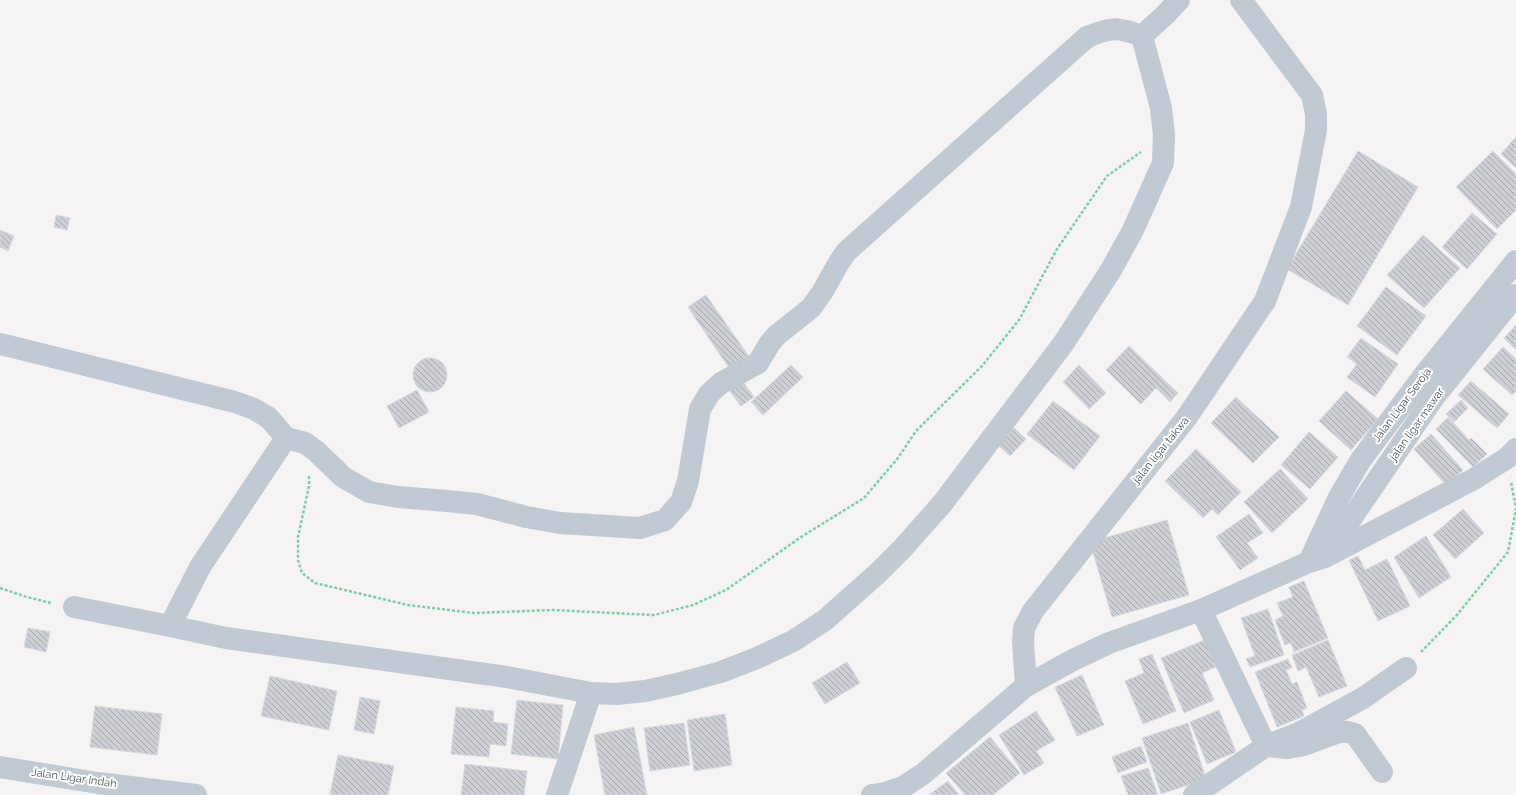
<svg xmlns="http://www.w3.org/2000/svg" width="1516" height="795" viewBox="0 0 1516 795" font-family="Raleway,sans-serif">
  <style>
    .building { fill: url(#building-back-hatch); stroke: #d7d9de }
    .lines { fill: none; stroke-linecap: round; stroke-linejoin: round }
    .path { stroke: #7ad0a6; stroke-width: 2.5; stroke-dasharray: 3 2; stroke-linecap: butt }
    .minor { stroke: #c1cad2; stroke-width: 22 }
    .labels { text-anchor: middle; dominant-baseline: central; stroke-width: 4; stroke-linejoin: round; paint-order: stroke }
    .street-label { font-size: 11px; fill: #4a5661; stroke: #fff }
  </style>
  <defs>
    <pattern id="building-back-hatch" width="6" height="6" patternUnits="userSpaceOnUse"><rect width="6" height="6" fill="#cdcfd5"/><path d="M-1 5l2 2M0 0l6 6M5-1l2 2" fill="none" stroke="#a8abb0"/></pattern>
  </defs>
  <rect width="100%" height="100%" fill="#f5f3f3"/>
  <g class="building">
    <polygon points="1516,137 1516,168 1501,154"/>
    <polygon points="1358,151 1418,187 1348,305 1287,269"/>
    <polygon points="1493,151 1516,174 1516,210 1497,229 1456,187"/>
    <polygon points="1472,213 1497,234 1467,269 1442,247"/>
    <polygon points="56,215 70,218 67,230 54,227"/>
    <polygon points="0,230 14,236 8,251 0,247"/>
    <polygon points="1423,235 1460,268 1424,308 1387,275"/>
    <polygon points="1386,287 1426,316 1397,355 1357,326"/>
    <polygon points="706,295 750,358 731,371 688,307"/>
    <polygon points="1516,325 1516,350 1504,338"/>
    <polygon points="1361,338 1398,364 1375,397 1347,377 1357,364 1347,357"/>
    <polygon points="1129,346 1178,393 1170,402 1156,388 1141,404 1106,370"/>
    <polygon points="1503,347 1516,359 1516,391 1512,395 1483,369"/>
    <circle cx="430" cy="375" r="17"/>
    <polygon points="791,365 803,377 763,415 751,402"/>
    <polygon points="1079,365 1106,393 1089,409 1063,382"/>
    <polygon points="741,379 754,397 741,406 728,389"/>
    <polygon points="1471,381 1509,414 1497,428 1458,395"/>
    <polygon points="417,390 429,412 399,428 387,406"/>
    <polygon points="1346,391 1378,419 1351,450 1319,421"/>
    <polygon points="1236,397 1279,437 1253,463 1211,423"/>
    <polygon points="1461,400 1468,408 1454,422 1446,414"/>
    <polygon points="1053,401 1100,436 1074,470 1027,434"/>
    <polygon points="1448,417 1469,440 1471,438 1487,454 1473,467 1436,429"/>
    <polygon points="1014,428 1026,439 1010,456 998,445"/>
    <polygon points="1309,432 1338,457 1310,489 1281,465"/>
    <polygon points="1431,434 1463,470 1446,485 1414,449"/>
    <polygon points="1196,449 1241,492 1218,515 1212,509 1203,518 1165,481"/>
    <polygon points="1280,469 1308,499 1272,533 1244,502"/>
    <polygon points="1463,509 1484,533 1455,559 1433,535"/>
    <polygon points="1249,514 1263,533 1247,543 1258,558 1240,570 1216,537"/>
    <polygon points="1167,520 1189,595 1112,617 1090,542"/>
    <polygon points="1426,536 1451,577 1419,598 1394,557"/>
    <polygon points="1358,556 1365,570 1387,559 1410,606 1378,621 1349,560"/>
    <polygon points="1304,581 1328,638 1294,652 1291,643 1285,645 1275,620 1283,616 1277,603 1293,597 1289,587"/>
    <polygon points="1268,609 1284,655 1250,667 1246,659 1255,656 1241,618"/>
    <polygon points="28,628 50,632 46,652 24,647"/>
    <polygon points="1207,639 1218,666 1202,673 1214,700 1184,713 1161,658"/>
    <polygon points="1328,640 1347,686 1319,697 1306,667 1298,671 1292,655"/>
    <polygon points="1152,654 1176,711 1143,724 1125,681 1144,673 1139,659"/>
    <polygon points="1288,659 1292,668 1286,670 1292,684 1297,682 1307,708 1302,710 1304,716 1277,727 1255,672"/>
    <polygon points="847,662 860,683 825,704 812,683"/>
    <polygon points="1082,675 1104,725 1077,736 1055,687"/>
    <polygon points="270,676 337,691 329,730 261,716"/>
    <polygon points="360,697 380,701 374,734 354,730"/>
    <polygon points="517,700 563,705 558,759 511,754"/>
    <polygon points="95,706 162,714 157,755 90,747"/>
    <polygon points="456,707 494,711 493,722 508,724 506,746 490,744 489,757 451,754"/>
    <polygon points="1219,710 1236,752 1207,764 1190,722"/>
    <polygon points="1036,711 1055,740 1036,751 1044,763 1024,775 999,735"/>
    <polygon points="725,714 732,765 694,771 687,720"/>
    <polygon points="684,723 690,765 650,771 644,728"/>
    <polygon points="1188,723 1206,779 1161,794 1142,738"/>
    <polygon points="634,727 647,795 605,795 594,735"/>
    <polygon points="990,737 1020,773 993,795 965,795 946,773"/>
    <polygon points="1141,746 1147,762 1118,773 1112,757"/>
    <polygon points="338,755 394,766 388,795 336,795 330,794"/>
    <polygon points="465,764 527,771 524,795 461,795"/>
    <polygon points="1148,768 1158,795 1128,795 1121,776"/>
    <polygon points="948,781 959,795 929,795"/>
  </g>
  <g class="lines">
    <g class="path">
      <polyline points="309,476 309,486 298,537 298,560 302,573 315,583 408,605 474,613 553,610 654,615 693,605 726,590 801,537 864,498 898,458 916,431 982,366 1019,320 1057,249 1107,176 1141,152"/>
      <polyline points="0,588 27,597 51,603"/>
      <polyline points="1421,652 1456,616 1508,552 1516,509 1511,482"/>
    </g>
    <g class="minor">
      <polyline points="1142,36 1165,15 1179,0"/>
      <polyline points="0,344 235,402 254,409 269,418 286,438 200,567 170,626"/>
      <path d="M286,438L305,443L316,451L343,477L369,492L398,497L447,501L477,504L526,517L560,523L640,528L665,520L681,502L688,481L700,409L709,394L721,383L758,363L770,343L777,335L811,308L823,291L838,264L846,252L1087,37C1111,27 1117,27 1142,36"/>
      <polyline points="1327,554 1432,400 1516,295"/>
      <polyline points="1309,562 1338,499 1360,461 1421,379 1516,261"/>
      <polyline points="74,607 170,626 226,638 507,677 591,693 617,694 645,691 677,684 721,672 757,658 793,641 825,620 878,573 902,549 942,504 1063,344 1111,270 1133,230 1163,163 1164,135 1161,108 1142,36"/>
      <polyline points="1201,610 1266,746 1288,748 1304,745 1339,732 1348,732 1355,734 1382,772"/>
      <polyline points="1026,686 1023,642 1024,628 1033,611 1187,417 1265,301 1301,207 1316,130 1316,114 1312,95 1241,0"/>
      <polyline points="0,767 98,783 196,795"/>
      <polyline points="557,795 591,693"/>
      <polyline points="872,795 885,793 903,787 923,774 1026,686 1073,660 1109,643 1201,610 1309,562 1325,557 1474,479 1507,458 1516,449"/>
      <polyline points="1194,795 1266,746 1299,733 1363,698 1406,668"/>
    </g>
  </g>
  <g class="labels">
    <g class="street-label">
      <text transform="translate(1402 405) rotate(-53)">Jalan Ligar Seroja</text>
      <text transform="translate(1417 424) rotate(-55)">jalan ligar mawar</text>
      <text transform="translate(1161 450) rotate(-51)">jalan ligar takwa</text>
      <text transform="translate(74 778) rotate(8)">Jalan Ligar Indah</text>
    </g>
  </g>
</svg>
